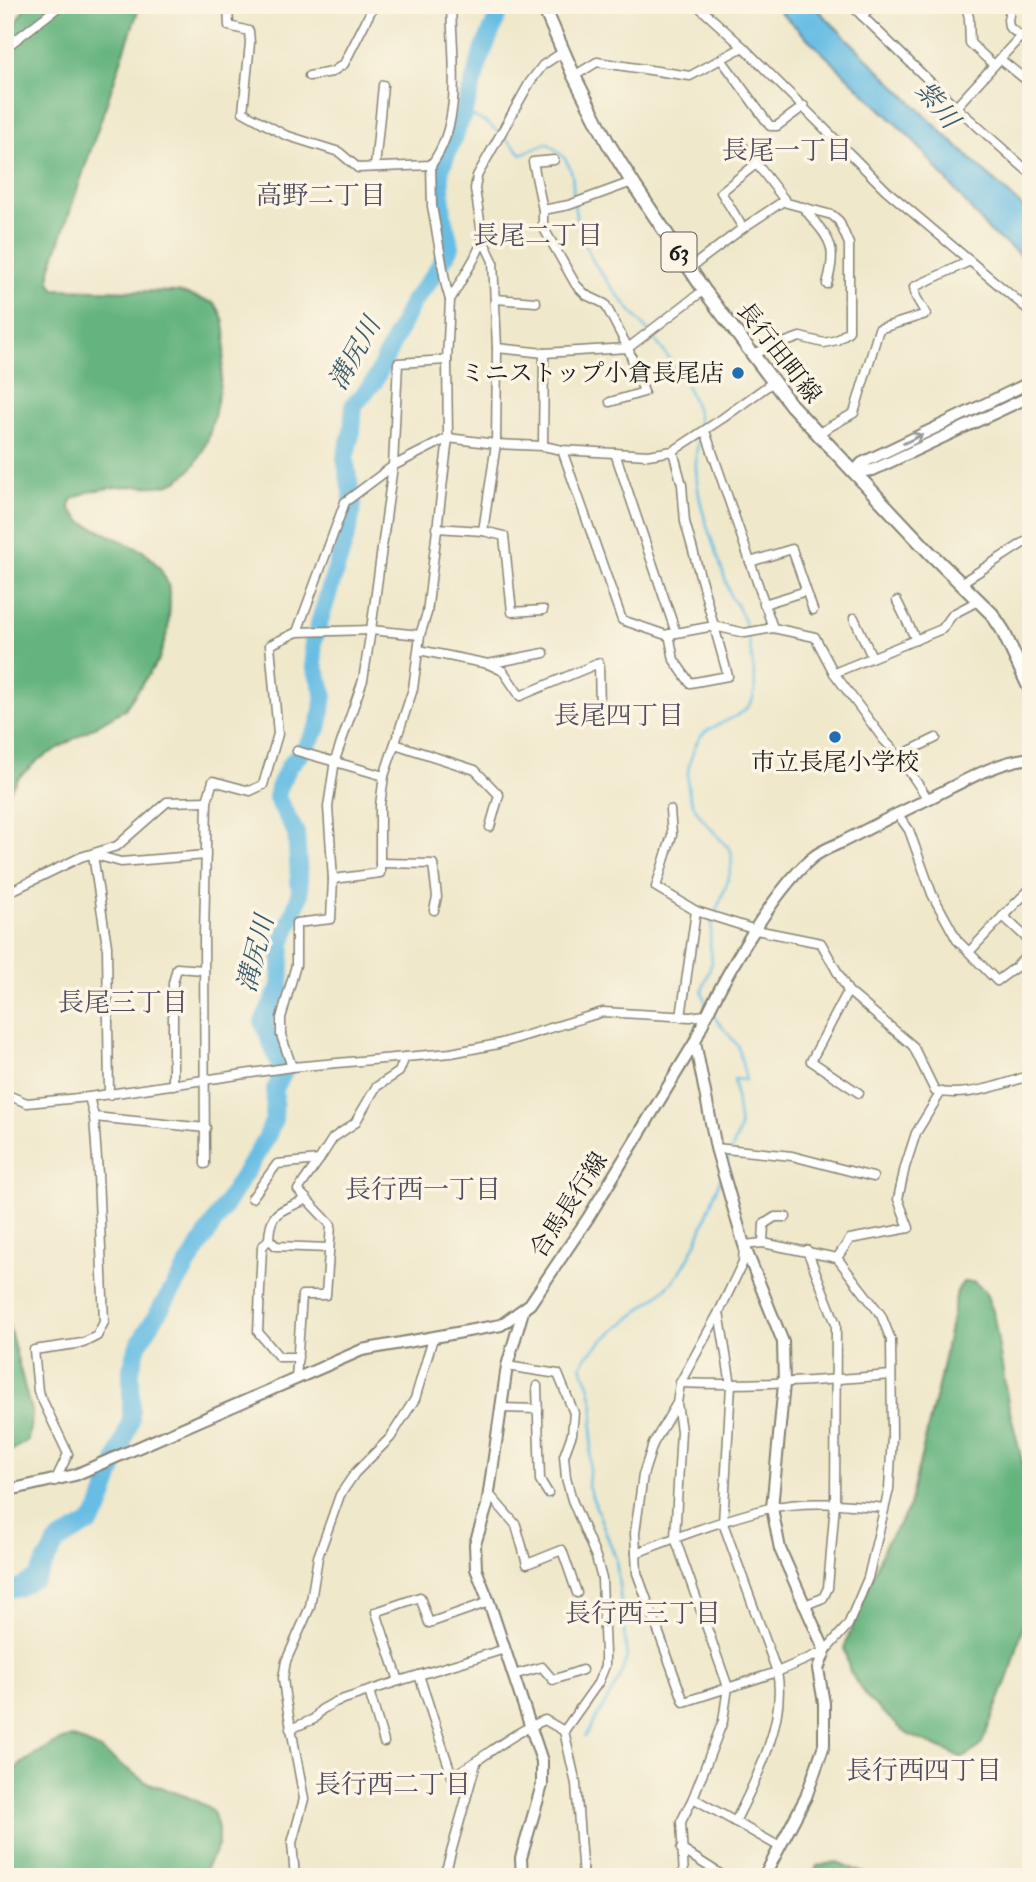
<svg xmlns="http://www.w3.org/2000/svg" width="1036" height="1882" viewBox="0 0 1036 1882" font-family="'IM FELL Double Pica','Noto Serif JP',serif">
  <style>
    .forest { fill: #65b47e; stroke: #40684d; stroke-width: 2 }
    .water { fill: #67bde4; stroke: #426c80; stroke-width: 2 }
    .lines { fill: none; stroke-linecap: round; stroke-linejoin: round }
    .stream { stroke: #67bde4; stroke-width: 2.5 }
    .river { stroke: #67bde4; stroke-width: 18 }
    .street-casing { stroke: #868274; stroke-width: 11 }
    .secondary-casing { stroke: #868274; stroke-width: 14 }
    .primary-casing { stroke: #868274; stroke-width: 16 }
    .street { stroke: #fff; stroke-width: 8 }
    .secondary { stroke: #fff; stroke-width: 10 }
    .primary { stroke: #fff; stroke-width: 12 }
    .oneway { stroke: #999 }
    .poi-dot { fill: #1f6fb2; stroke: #fcf5e5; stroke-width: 2.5 }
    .labels { text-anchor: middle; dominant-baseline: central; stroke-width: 7; stroke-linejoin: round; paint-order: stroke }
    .shield { fill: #fcf5e5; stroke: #5f5d58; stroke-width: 2 }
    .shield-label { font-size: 23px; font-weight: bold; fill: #1c1c1c }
    .street-label { font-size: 24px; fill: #1c1c1c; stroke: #fcf5e5 }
    .poi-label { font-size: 24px; fill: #1c1c1c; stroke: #fcf5e5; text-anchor: end }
    .water-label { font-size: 26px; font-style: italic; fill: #3a5c6c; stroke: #fcf5e5 }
    .neighbourhood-label { font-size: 26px; fill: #504c5d; stroke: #fcf5e5 }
  </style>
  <rect width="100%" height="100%" fill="#fcf5e5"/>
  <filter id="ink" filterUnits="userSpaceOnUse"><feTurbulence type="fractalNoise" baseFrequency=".0143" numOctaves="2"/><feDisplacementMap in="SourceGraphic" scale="14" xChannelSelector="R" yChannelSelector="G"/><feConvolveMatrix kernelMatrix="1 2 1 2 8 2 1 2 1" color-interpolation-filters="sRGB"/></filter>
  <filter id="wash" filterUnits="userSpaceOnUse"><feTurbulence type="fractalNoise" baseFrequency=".00686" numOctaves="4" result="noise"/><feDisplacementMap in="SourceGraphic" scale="28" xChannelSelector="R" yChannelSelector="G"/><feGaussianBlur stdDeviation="1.57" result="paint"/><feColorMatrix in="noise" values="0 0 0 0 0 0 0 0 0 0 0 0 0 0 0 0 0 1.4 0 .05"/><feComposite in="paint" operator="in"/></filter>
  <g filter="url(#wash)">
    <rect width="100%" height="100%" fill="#efe8cb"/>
    <g class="forest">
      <path d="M26,5H140L50,270V281L54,289L179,292L214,303C232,323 224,352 221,376C216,412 208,474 166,485C150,488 133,485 117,487C100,490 86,490 71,500L70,509L82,522L145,552L160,568L168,584L170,603L168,630L159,659L125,709L38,760L17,779L5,798V45Z"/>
      <polygon points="963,1282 974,1282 985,1291 993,1311 1008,1403 1024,1469 1031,1512 1031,1594 1013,1664 981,1746 963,1758 907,1734 868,1699 850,1672 844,1648 885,1545 908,1510 940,1378 957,1291"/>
      <polygon points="5,1311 32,1415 28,1440 13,1450 5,1449"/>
      <path d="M72,1737L99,1749L146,1782L188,1797L208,1807L214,1814L218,1828V1846L201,1877H5V1777C25,1760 47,1744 72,1737Z"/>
      <polygon points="837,1862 868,1875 871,1877 812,1877 817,1866"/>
    </g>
    <polygon class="water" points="773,5 813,5 943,133 1031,215 1031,263 990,232 914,141"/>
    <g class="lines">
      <g class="stream">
        <polyline points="464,112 487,123 498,132"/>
        <path d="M503,136L522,154L547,143C556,149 565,156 569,166C575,176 572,191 574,203C576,224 582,241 592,259C618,306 702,375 699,431"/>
        <path d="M698,438C698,445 696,452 696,460C694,506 719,554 731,598C745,613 748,633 751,653C753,668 758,687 752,701C745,716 720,722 707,731C697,737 695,747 691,758C678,803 704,819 731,851C735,872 722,894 715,914"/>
        <polyline points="707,1008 702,991 712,962 710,944 712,920"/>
        <polyline points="711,1013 738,1046 746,1080 734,1079 740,1129 726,1164"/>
        <path d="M585,1737L619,1680L627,1657L616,1559L588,1486L594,1406L589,1384L581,1366C591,1342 654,1304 673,1281C696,1255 708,1209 721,1177"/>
      </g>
      <path class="river" d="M5,1590L18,1588L36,1578L57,1542L90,1523L99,1511L131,1419V1369L138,1345L266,1139L274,1119L275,1089L283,1073L263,1022L280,987L282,943L300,895L296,833L277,798L279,788L289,766L305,748L318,728L322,710L324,693L314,665L313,643L349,527L353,504L345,458L352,431L354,404C363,397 366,390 374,382L412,303L433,276L451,247L443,217L440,171L464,112L481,56L502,5"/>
    </g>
  </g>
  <g filter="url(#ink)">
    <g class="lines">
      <g class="street-casing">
        <g id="street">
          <path d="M228,5L229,26L249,31L250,43L243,112L285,135L339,152L358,168L431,165C464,121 452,57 451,5"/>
          <polyline points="697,5 743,47 886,190 970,261"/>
          <polyline points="851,5 956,107 1031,174"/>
          <polyline points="966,5 969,18 970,43 994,65"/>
          <polyline points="1011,5 1008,20 1009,27 1031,45"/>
          <polyline points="862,16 873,5"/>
          <polyline points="5,48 61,5"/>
          <polyline points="721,59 770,126 777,126 804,106"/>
          <polyline points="1000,59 1031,84"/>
          <polyline points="309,76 332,72 344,64 374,5"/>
          <polyline points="574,76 597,62 690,76 743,47"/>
          <polyline points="956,107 1020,37"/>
          <polyline points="739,141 787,203 832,215 839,221 849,244 849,331 837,340 824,343 800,337 752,354"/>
          <polyline points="554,160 533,162 543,210 569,205 632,182"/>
          <polyline points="756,164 721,192 743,228 785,200"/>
          <polyline points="431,165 432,206 446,286 450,300"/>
          <polyline points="375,167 383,85"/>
          <path d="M803,207C828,239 839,242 827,284"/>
          <polyline points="543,210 543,227 576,285 586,295 605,304 628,348 644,392 610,402"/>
          <polyline points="690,268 743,228"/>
          <polyline points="495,299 536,302"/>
          <polyline points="497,348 544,353 628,348 704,290"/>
          <polyline points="705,431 773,628 815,637 834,673 884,740 899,756 928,799"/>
          <polyline points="817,434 854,413 879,329 926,314 916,297 914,287 970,261 1031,312"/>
          <polyline points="543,446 544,353"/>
          <polyline points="562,450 622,620 666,635 676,633 615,453"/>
          <polyline points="673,451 682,485 685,522 714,626 676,633"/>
          <polyline points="436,528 483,531 496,444 497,348 493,261 483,240 475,189 477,176 530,82 543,65 563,52"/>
          <polyline points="483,531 504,536 512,612 543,610"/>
          <polyline points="750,562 792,549 813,610"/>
          <polyline points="961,583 1031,538"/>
          <polyline points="897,601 916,640"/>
          <polyline points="764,604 806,591"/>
          <polyline points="854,618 872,657"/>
          <polyline points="297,632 345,502 393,466 448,438 496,444 543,446 562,450 648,455 673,451 723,418 773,382"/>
          <polyline points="669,634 674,660 690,683 728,676 714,626 745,633 773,628"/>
          <polyline points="419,650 488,664 544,653"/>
          <polyline points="488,664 503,671 520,696 599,663 600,710"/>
          <polyline points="834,673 942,629 953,614 980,600"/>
          <polyline points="395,744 475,770 499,795 490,827"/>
          <polyline points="297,751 384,776"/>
          <polyline points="899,756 936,738"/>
          <path d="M670,810L672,835L656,887L696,911L756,930L821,943L848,991L913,1046L935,1091C965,1098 1002,1085 1031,1075"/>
          <polyline points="897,813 909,830 932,894 957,940 997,981 1016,967 1031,951"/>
          <polyline points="93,855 107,946 109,1095"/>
          <polyline points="95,855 121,862 206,855"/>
          <polyline points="380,863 433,864 437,897 434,910"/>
          <polyline points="333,879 380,873 380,805 384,776 413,689 420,635 427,613 448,438 447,360 450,300 474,259 483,240"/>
          <polyline points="5,894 81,857 117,846 167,802 207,801"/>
          <polyline points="1003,916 1031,888"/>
          <polyline points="969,952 1003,916 1031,942"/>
          <polyline points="848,991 811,1061 859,1093"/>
          <polyline points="681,1017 696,911"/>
          <polyline points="292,1067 281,1035 281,1018 296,965 296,923 331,919 333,879 328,807 335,760 363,680 371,630 393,466 398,363 447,360"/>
          <polyline points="173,1085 173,983 177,968 204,970"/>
          <polyline points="5,1094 27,1103 89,1097 292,1067 451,1053 498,1044 603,1012 690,1017 705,1015"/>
          <polyline points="94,1117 206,1128"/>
          <polyline points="716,1148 792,1156 873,1177"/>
          <polyline points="205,1164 204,936 207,801 213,781 250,791 263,785 278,734 270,645 297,632 371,630 420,635"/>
          <polyline points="252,1198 277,1164 319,1160 333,1138 355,1123 376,1087 399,1072 405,1057"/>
          <path d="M269,1239C270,1209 281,1212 307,1199"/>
          <polyline points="763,1243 764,1224 775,1217 786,1217"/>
          <polyline points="837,1258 850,1239 909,1228 898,1199 905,1167 916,1133 941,1092"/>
          <path d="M719,1312L731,1385L723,1523L777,1672C787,1720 756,1780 735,1822"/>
          <polyline points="298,1357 279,1357 258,1332 262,1247 269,1239 276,1246 329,1248"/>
          <polyline points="507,1366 558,1374 574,1413 572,1434 564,1456 566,1478 572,1500 596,1557 602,1579 605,1654 605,1666 598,1683 564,1731 576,1784 583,1877"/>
          <polyline points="296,1379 302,1295 326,1295 331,1225 298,1190 319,1160"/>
          <path d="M680,1383C751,1386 820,1381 891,1375"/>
          <polyline points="537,1386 540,1480 548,1493"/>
          <polyline points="677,1403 653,1444 643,1475 635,1533 637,1573 684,1702 777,1672 825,1651 848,1625 868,1578 889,1489 892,1436 891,1340 881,1315 837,1258 763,1243 744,1245 743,1262 719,1312 680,1383 677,1403 681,1431 675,1538 728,1687 723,1721 693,1798 681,1822 684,1877"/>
          <polyline points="501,1408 538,1409"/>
          <polyline points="55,1481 68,1454 38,1391 34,1350 83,1343 97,1336 104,1322 98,1174 94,1117 89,1097"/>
          <polyline points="489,1494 516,1525 527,1564 562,1550 577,1593"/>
          <path d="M636,1553C679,1536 724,1519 770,1508C807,1500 847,1504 884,1508"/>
          <polyline points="805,1605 823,1598 828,1588 835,1503 836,1324 807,1250"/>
          <path d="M505,1649L419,1675L452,1776C483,1759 511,1733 545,1720L564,1731"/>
          <polyline points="419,1675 399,1681 376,1612 420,1597 429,1623 489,1602"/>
          <polyline points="513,1675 542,1667 553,1680 582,1670"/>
          <polyline points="369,1691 384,1742"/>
          <polyline points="290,1729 314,1719 321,1710 335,1702 399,1681"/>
          <polyline points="693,1798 780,1847"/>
          <polyline points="681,1849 725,1877"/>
          <polyline points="447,1867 457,1877"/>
          <polyline points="295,1877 292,1843 304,1799 285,1695 283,1678 286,1661 310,1607 318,1557 340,1495 355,1473 390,1438 415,1399 433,1338"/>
          <polyline points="442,1877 447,1867 476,1763"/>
        </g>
      </g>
      <g class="secondary-casing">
        <g id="secondary">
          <polyline points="854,472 862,463 1031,382"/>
          <polyline points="854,472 873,470 1031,396"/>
          <polyline points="695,1042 716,1148 744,1245 783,1342 784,1384 772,1508 780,1549 825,1651 818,1669 824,1703 824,1745 806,1797 764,1877"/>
          <path d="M5,1491L75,1475L362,1350L501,1325L530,1304L588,1218L695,1042C715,991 771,893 812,858C820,851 831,847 840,843C871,827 901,812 932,797C963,782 995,762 1031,758"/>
          <polyline points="522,1877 521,1858 542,1785 542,1761 489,1602 476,1569 475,1544 487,1506 507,1366 523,1311"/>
        </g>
      </g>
      <g class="primary-casing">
        <polyline id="primary" points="543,5 574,76 608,143 634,185 704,290 791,405 930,553 992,614 1002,629 1031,691"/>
      </g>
      <use href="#street" class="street"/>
      <use href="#secondary" class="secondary"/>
      <use href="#primary" class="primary"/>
    </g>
    <defs><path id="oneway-shaft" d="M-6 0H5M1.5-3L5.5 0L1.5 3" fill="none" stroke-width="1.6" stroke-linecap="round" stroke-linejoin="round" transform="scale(1.75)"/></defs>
    <use class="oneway" href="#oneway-shaft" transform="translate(913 439) rotate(-25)"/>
  </g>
  <g class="poi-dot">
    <circle cx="738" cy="373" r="7"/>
    <circle cx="835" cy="737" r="7"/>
  </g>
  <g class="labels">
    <rect class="shield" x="661.5" y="232.5" width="35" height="39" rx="5"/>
    <g class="shield-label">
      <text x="679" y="252">63</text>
    </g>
    <g class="street-label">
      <text transform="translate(779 353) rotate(52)">長行田町線</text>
      <text transform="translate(569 1205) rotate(-57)">合馬長行線</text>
    </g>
    <g class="poi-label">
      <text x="724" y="373">ミニストップ小倉長尾店</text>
      <text x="835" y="762" text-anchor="middle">市立長尾小学校</text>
    </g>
    <g class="water-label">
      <text transform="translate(937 105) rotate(51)">紫川</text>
      <text transform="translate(355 354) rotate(-61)">溝尻川</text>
      <text transform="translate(256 954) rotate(-76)">溝尻川</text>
    </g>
    <g class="neighbourhood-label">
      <text x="787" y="151">長尾一丁目</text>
      <text x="321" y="196">高野二丁目</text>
      <text x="538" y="236">長尾二丁目</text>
      <text x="619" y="716">長尾四丁目</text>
      <text x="123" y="1003">長尾三丁目</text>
      <text x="423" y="1190">長行西一丁目</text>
      <text x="643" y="1614">長行西三丁目</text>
      <text x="924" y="1771">長行西四丁目</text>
      <text x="393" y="1785">長行西二丁目</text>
    </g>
  </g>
  <rect width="1036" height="1882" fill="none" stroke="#fcf5e5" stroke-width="28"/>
</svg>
